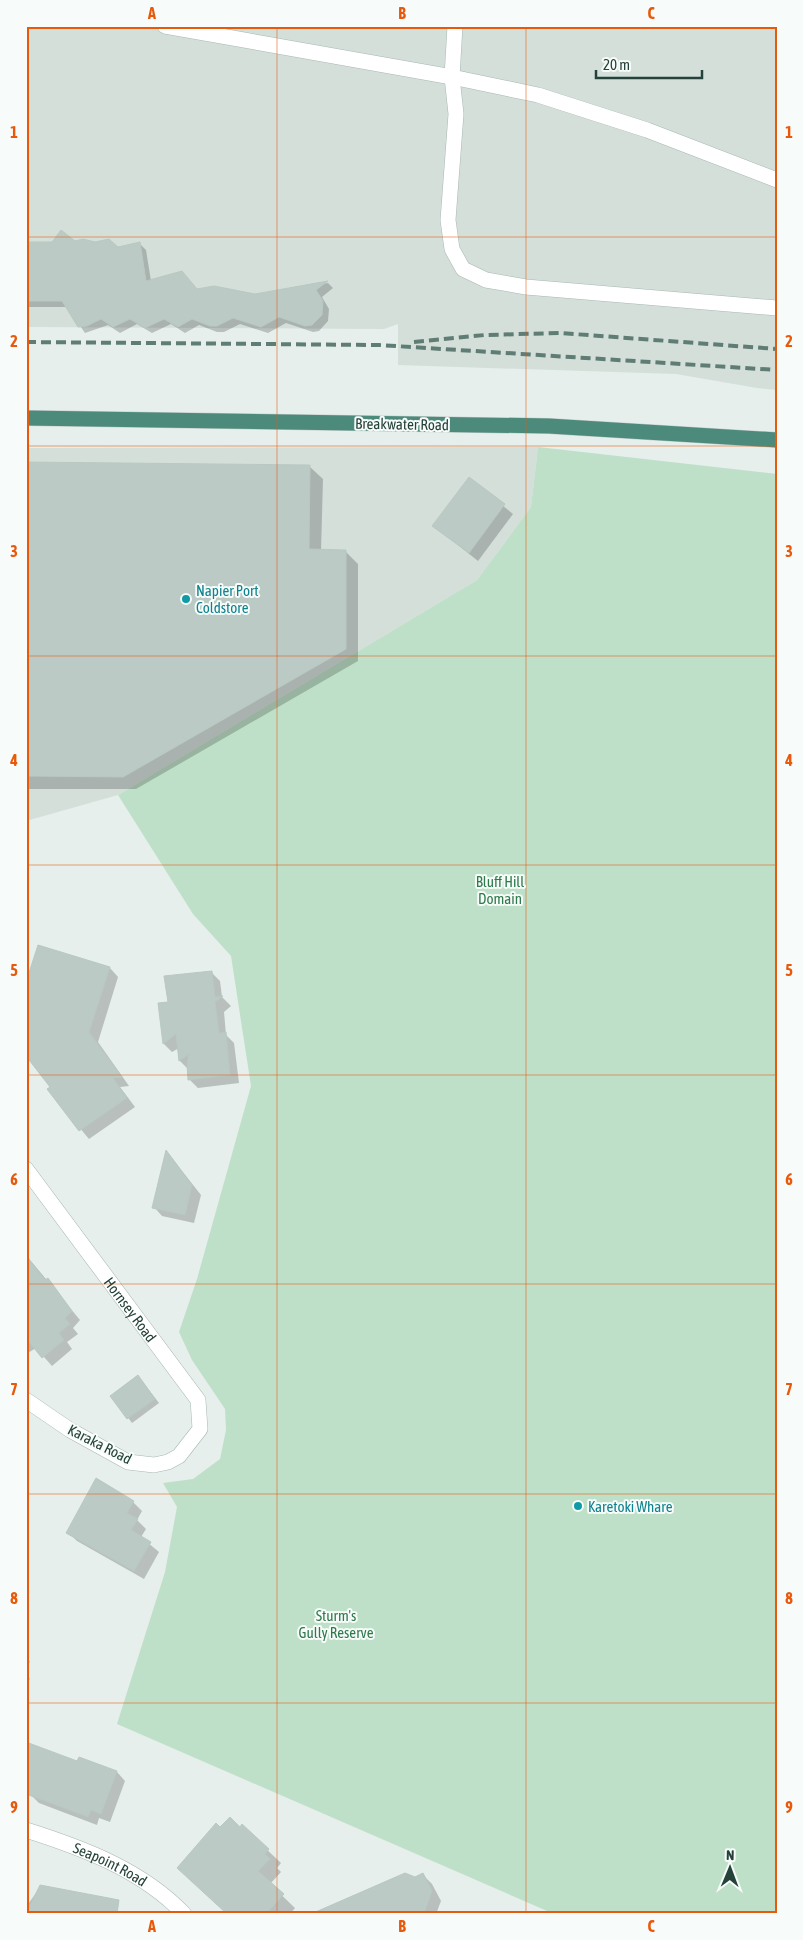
<svg xmlns="http://www.w3.org/2000/svg" width="803" height="1940" viewBox="0 0 803 1940" font-family="'Asap Condensed',sans-serif">
  <style>
    .built { fill: #d4dfda }
    .green { fill: #bfe0c8 }
    .shadow { fill: #0003 }
    .building { fill: #bbcac4; stroke: #b8c9c2 }
    .lines { fill: none; stroke-linecap: round; stroke-linejoin: round }
    .service-casing { stroke: #a8b8b2; stroke-width: 16 }
    .minor-casing { stroke: #a8b8b2; stroke-width: 16 }
    .trunk-casing { stroke: #c2cac8; stroke-width: 16 }
    .service { stroke: #fff; stroke-width: 15 }
    .minor { stroke: #fff; stroke-width: 15 }
    .trunk { stroke: #4c8a7c; stroke-width: 15 }
    .rail { stroke: #5f7d75; stroke-width: 4; stroke-dasharray: 10 5; stroke-linecap: butt }
    .grid { fill: none; stroke: #e8590c; stroke-width: 1; stroke-opacity: 0.55 }
    .culture-dot { fill: #0f9aa8; stroke: #f7fbf9; stroke-width: 2 }
    .labels { text-anchor: middle; dominant-baseline: central; stroke-width: 4; stroke-linejoin: round; paint-order: stroke }
    .street-label { font-size: 15px; fill: #24423a; stroke: #f7fbf9 }
    .culture-label { font-size: 15px; fill: #0d838f; stroke: #f7fbf9; text-anchor: start }
    .park-label { font-size: 15px; fill: #2d7a4b; stroke: #f7fbf9 }
    .neatline { fill: none; stroke: #e8590c; stroke-width: 2 }
    .grid-label { font-size: 16px; text-anchor: middle; font-weight: bold; fill: #e8590c }
  </style>
  <rect width="100%" height="100%" fill="#e6efeb"/>
  <g class="built">
    <polygon points="26,26 777,26 777,390 757,388 676,374 398,365 398,324 384,329 26,327"/>
    <polygon points="538,447 531,507 477,580 118,795 26,821 26,448"/>
  </g>
  <polygon class="green" points="538,447 777,474 777,1914 554,1914 117,1724 165,1572 177,1507 163,1483 193,1479 220,1459 226,1430 225,1409 192,1360 179,1332 197,1279 251,1086 231,956 193,914 118,795 477,580 531,507"/>
  <g class="shadow">
    <polygon points="74,242 118,248 140,244 146,250 151,281 198,290 255,295 328,283 333,288 322,297 329,309 328,321 319,331 313,332 286,323 268,333 240,324 224,332 217,332 199,325 185,333 171,324 152,333 137,324 120,333 108,325 85,333 67,307 26,307 26,243"/>
    <polygon points="26,463 310,467 323,479 321,551 345,551 358,564 358,661 136,789 26,789"/>
    <polygon points="470,479 513,514 478,561 434,526"/>
    <polygon points="39,947 110,968 118,977 98,1042 129,1086 120,1087 135,1107 89,1139 48,1090 51,1088"/>
    <polygon points="211,972 220,981 222,997 231,1006 224,1012 226,1035 234,1043 239,1083 198,1088 189,1079 188,1069 180,1061 179,1048 172,1052 164,1044 159,1004 169,1003"/>
    <polygon points="167,1152 201,1195 194,1223 162,1216 154,1207"/>
    <polygon points="26,1255 80,1320 73,1328 78,1334 67,1342 72,1349 52,1366 36,1348 26,1354"/>
    <polygon points="142,1381 159,1403 132,1423 112,1396"/>
    <polygon points="97,1480 133,1502 142,1511 137,1520 146,1529 141,1537 159,1552 144,1579 77,1541 68,1532"/>
    <polygon points="26,1656 30,1662 26,1665"/>
    <polygon points="26,1674 30,1679 26,1682"/>
    <polygon points="78,1762 117,1772 125,1781 110,1822 99,1818 97,1825 39,1803 30,1794"/>
    <polygon points="242,1826 281,1863 277,1868 281,1872 270,1884 295,1908 290,1914 229,1914"/>
    <polygon points="423,1875 432,1884 441,1901 436,1914 346,1914"/>
    <polygon points="41,1886 26,1914 26,1907"/>
  </g>
  <g class="building">
    <polygon points="61,230 75,241 83,239 95,242 109,239 118,247 140,242 146,281 182,271 197,289 214,286 255,294 328,281 316,290 323,301 322,315 312,325 305,326 279,317 261,327 233,318 217,326 210,326 192,319 178,327 164,319 145,328 130,319 113,327 101,319 87,326 78,327 62,301 26,301 26,242 52,242"/>
    <polygon points="26,462 310,465 309,549 346,550 346,649 123,777 26,776"/>
    <polygon points="469,477 505,504 469,553 432,526"/>
    <polygon points="38,945 110,967 89,1032 122,1077 113,1078 127,1098 79,1131 47,1089 50,1087 26,1056 26,982"/>
    <polygon points="212,971 215,997 223,996 215,1002 219,1033 226,1032 230,1075 188,1080 187,1064 189,1054 179,1061 176,1034 163,1044 158,1003 168,1002 164,976"/>
    <polygon points="166,1150 192,1185 185,1215 152,1208"/>
    <polygon points="26,1256 45,1280 48,1278 72,1311 65,1318 70,1324 59,1333 64,1340 42,1358 26,1338"/>
    <polygon points="138,1375 155,1399 127,1419 110,1396"/>
    <polygon points="96,1478 134,1501 127,1513 138,1519 131,1530 151,1542 134,1571 66,1533"/>
    <polygon points="26,1742 77,1761 79,1757 117,1771 101,1814 91,1810 88,1817 26,1794"/>
    <polygon points="230,1817 240,1827 242,1824 269,1849 265,1854 270,1859 258,1871 284,1894 266,1914 227,1914 177,1868 216,1823 220,1827"/>
    <polygon points="405,1873 415,1877 423,1873 432,1891 424,1914 311,1914"/>
    <polygon points="40,1885 119,1900 117,1914 26,1914"/>
  </g>
  <g class="lines">
    <g class="service-casing">
      <g id="service">
        <polyline points="165,26 452,77 538,95 647,130 777,180"/>
        <polyline points="455,26 452,77 456,114 448,220 452,249 463,269 486,280 526,287 777,308"/>
      </g>
    </g>
    <g class="minor-casing">
      <g id="minor">
        <path id="s1" d="M26,1169L198,1400L200,1429L179,1456L168,1462L154,1465L128,1462L70,1430L26,1400"/>
        <path id="s2" d="M26,1830C83,1848 142,1870 184,1914"/>
      </g>
    </g>
    <g class="trunk-casing">
      <polyline id="trunk" points="26,418 549,426 777,440"/>
    </g>
    <use href="#service" class="service"/>
    <use href="#minor" class="minor"/>
    <use href="#trunk" class="trunk"/>
    <g class="rail">
      <polyline points="26,342 379,345 777,370"/>
      <polyline points="414,342 485,335 560,333 777,349"/>
    </g>
  </g>
  <path class="grid" d="M277,26V1914M526,26V1914M26,237H777M26,446H777M26,656H777M26,865H777M26,1075H777M26,1284H777M26,1494H777M26,1703H777"/>
  <g class="culture-dot">
    <circle cx="186" cy="599" r="5"/>
    <circle cx="578" cy="1506" r="5"/>
  </g>
  <g class="labels">
    <g class="street-label">
      <text transform="translate(402 424) rotate(1)">Breakwater Road</text>
      <text stroke="none"><textPath href="#s1" startOffset="175">Hornsey Road</textPath></text>
      <text transform="translate(100 1444) rotate(27)">Karaka Road</text>
      <text stroke="none"><textPath href="#s2" startOffset="91">Seapoint Road</textPath></text>
    </g>
    <g class="culture-label">
      <text x="196" y="590">Napier Port<tspan x="196" dy="17">Coldstore</tspan></text>
      <text x="588" y="1506">Karetoki Whare</text>
    </g>
    <g class="park-label">
      <text x="500" y="881">Bluff Hill<tspan x="500" dy="17">Domain</tspan></text>
      <text x="336" y="1615">Sturm's<tspan x="336" dy="17">Gully Reserve</tspan></text>
    </g>
  </g>
  <rect width="803" height="1940" fill="none" stroke="#f7fbf9" stroke-width="55"/>
  <g transform="translate(730 1868) rotate(1)" stroke="#f7fbf9" stroke-width="4" paint-order="stroke">
  <path d="M0-4L9 19L0 12L-9 19Z" fill="#24423a"/>
  <text y="-8" font-size="14" font-weight="bold" text-anchor="middle" fill="#24423a">N</text>
  </g>
  <path d="M596 70v8h106v-8" fill="none" stroke="#24423a" stroke-width="2.5"/>
  <text x="603" y="70" font-size="15" fill="#24423a" stroke="#f7fbf9" stroke-width="4" paint-order="stroke">20 m</text>
  <rect x="28" y="28" width="748" height="1884" class="neatline"/>
  <g class="grid-label">
    <text x="152" y="19">A</text>
    <text x="402" y="19">B</text>
    <text x="651" y="19">C</text>
    <text x="14" y="138">1</text>
    <text x="789" y="138">1</text>
    <text x="14" y="347">2</text>
    <text x="789" y="347">2</text>
    <text x="14" y="557">3</text>
    <text x="789" y="557">3</text>
    <text x="14" y="766">4</text>
    <text x="789" y="766">4</text>
    <text x="14" y="976">5</text>
    <text x="789" y="976">5</text>
    <text x="14" y="1185">6</text>
    <text x="789" y="1185">6</text>
    <text x="14" y="1395">7</text>
    <text x="789" y="1395">7</text>
    <text x="14" y="1604">8</text>
    <text x="789" y="1604">8</text>
    <text x="14" y="1813">9</text>
    <text x="789" y="1813">9</text>
    <text x="152" y="1932">A</text>
    <text x="402" y="1932">B</text>
    <text x="651" y="1932">C</text>
  </g>
</svg>
